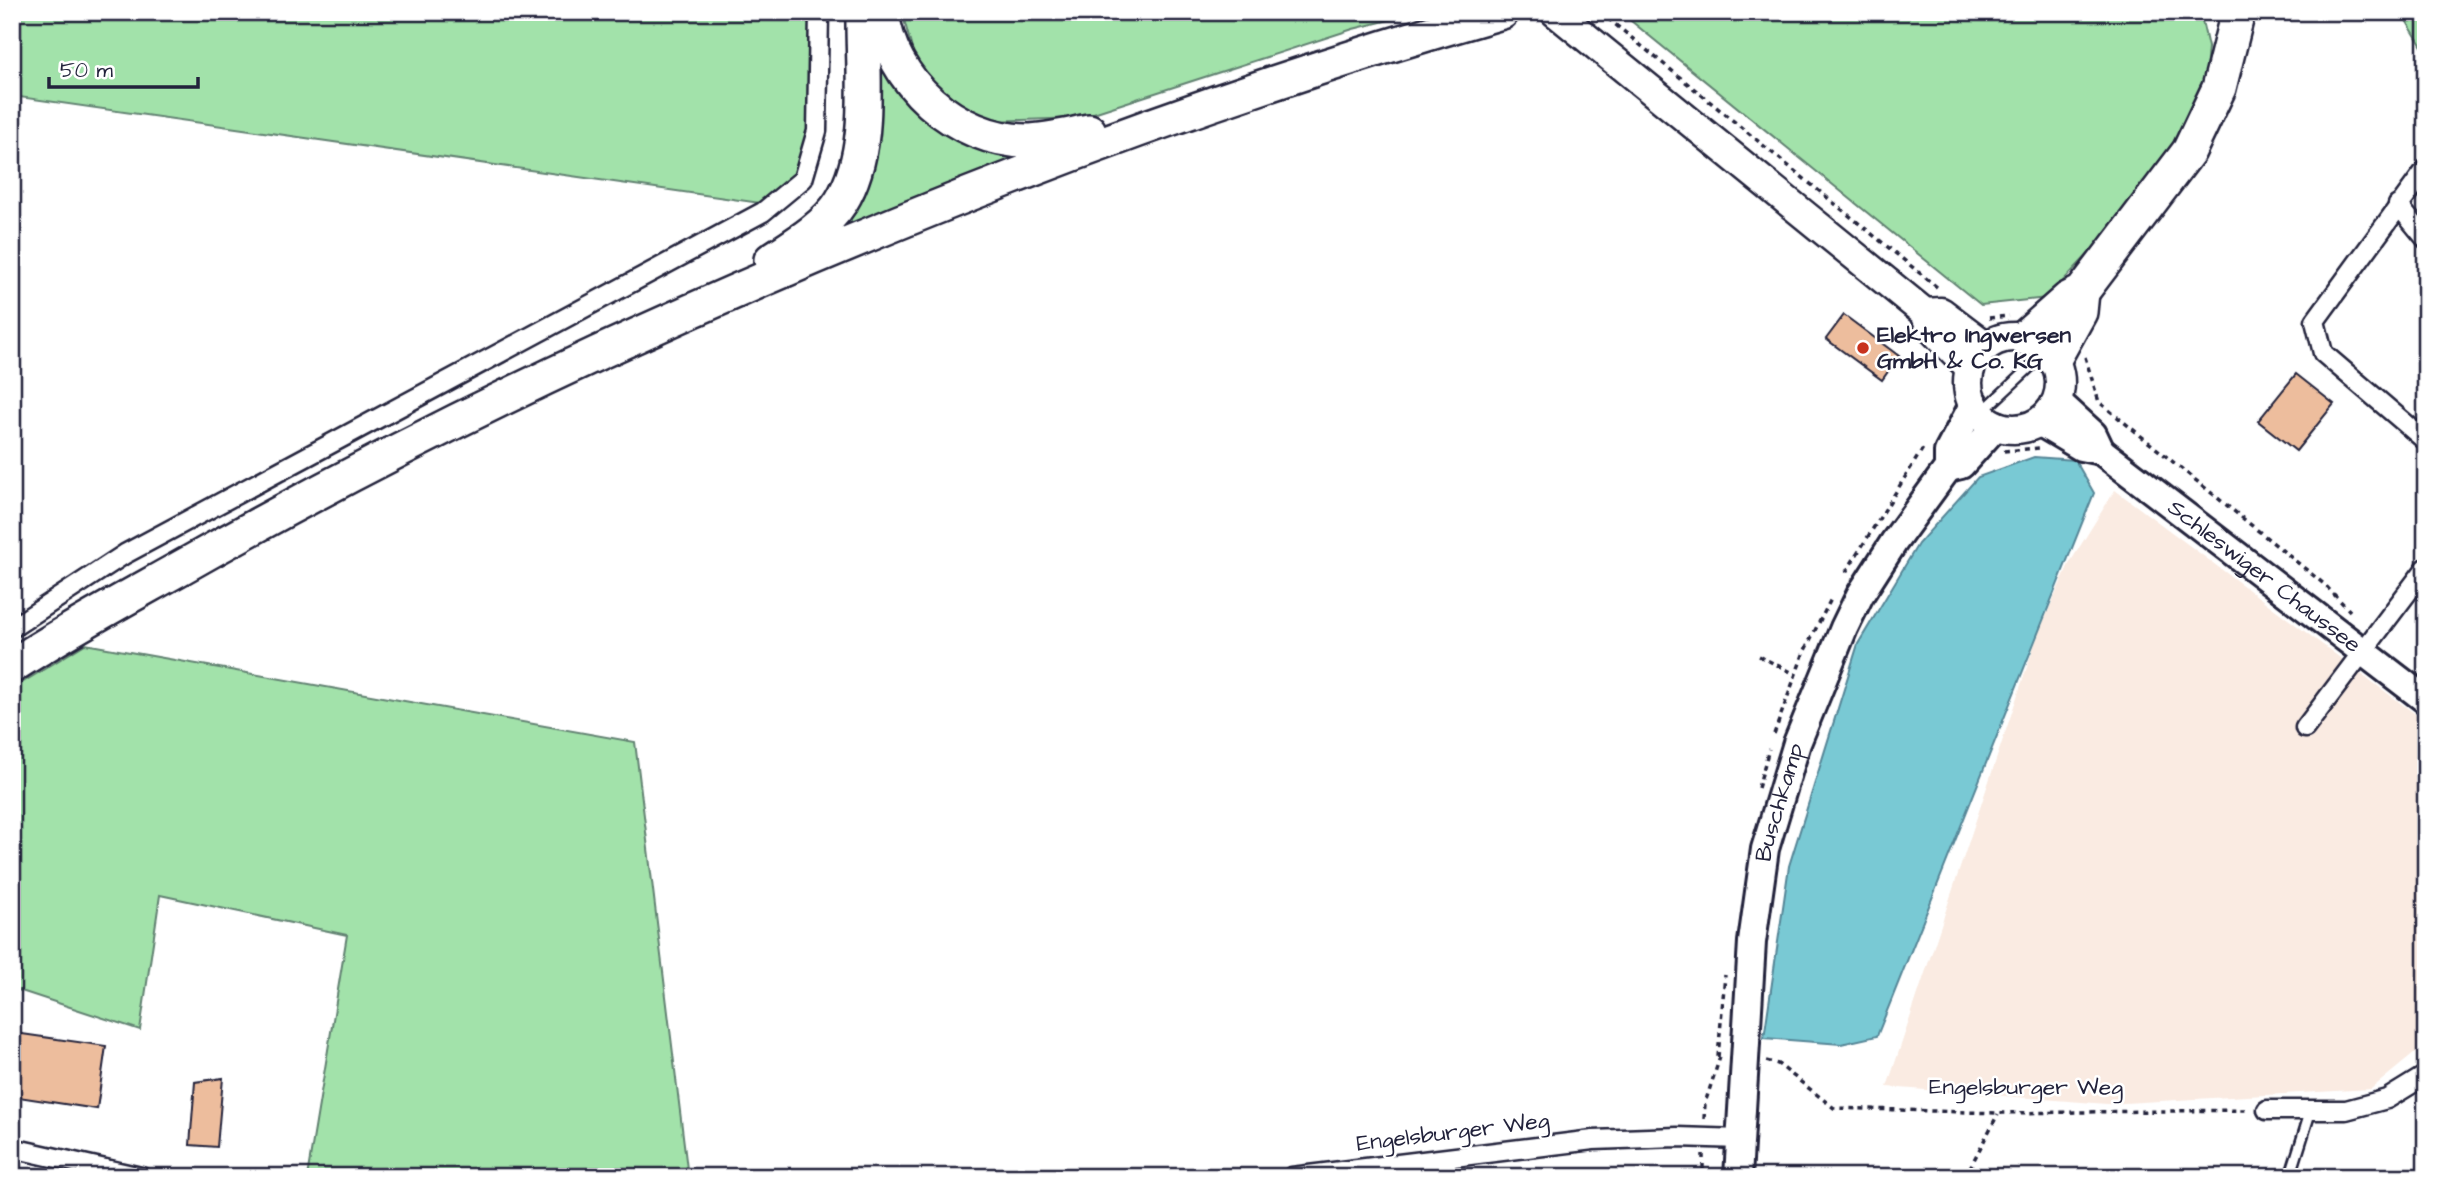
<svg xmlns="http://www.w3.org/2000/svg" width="2438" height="1189" viewBox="0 0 2438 1189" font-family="'Architects Daughter',sans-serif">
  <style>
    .built { fill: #faebe2 }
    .green { fill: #a2e2aa; stroke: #628272; stroke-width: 2 }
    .water { fill: #79c9d4; stroke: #568697; stroke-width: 2 }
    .building { fill: #edbd9d; stroke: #22223b; stroke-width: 2 }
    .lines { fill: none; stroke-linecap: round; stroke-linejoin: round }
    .lane-casing { stroke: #22223b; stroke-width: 14 }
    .street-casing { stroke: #22223b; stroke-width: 23 }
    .secondary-casing { stroke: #22223b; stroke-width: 32 }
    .primary-casing { stroke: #22223b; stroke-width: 33 }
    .highway-casing { stroke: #22223b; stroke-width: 38 }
    .path { stroke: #22223b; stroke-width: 3.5; stroke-dasharray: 5 5; stroke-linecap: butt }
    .lane { stroke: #fff; stroke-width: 9 }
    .street { stroke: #fff; stroke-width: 18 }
    .secondary { stroke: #fff; stroke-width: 26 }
    .primary { stroke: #fff; stroke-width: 28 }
    .highway { stroke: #fff; stroke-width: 33 }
    .poi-dot { fill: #c8321e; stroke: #fff; stroke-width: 2.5 }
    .labels { text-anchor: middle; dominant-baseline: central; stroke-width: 5; stroke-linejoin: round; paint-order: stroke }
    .poi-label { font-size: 23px; font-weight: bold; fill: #22223b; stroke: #fff; text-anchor: start }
    .street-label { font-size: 23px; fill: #22223b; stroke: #fff }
  </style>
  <rect width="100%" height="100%" fill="#fff"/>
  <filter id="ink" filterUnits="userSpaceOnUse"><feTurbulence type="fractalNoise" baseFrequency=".0143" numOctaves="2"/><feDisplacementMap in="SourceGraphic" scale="14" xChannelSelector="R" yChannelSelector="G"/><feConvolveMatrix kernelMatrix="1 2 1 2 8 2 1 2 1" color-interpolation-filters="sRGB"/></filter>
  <g filter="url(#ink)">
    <polygon class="built" points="2115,490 2426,722 2426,1044 2371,1089 2107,1104 1887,1087 2039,631 2069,564"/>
    <g class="green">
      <polygon points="12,12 811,12 810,130 796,175 760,203 12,96"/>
      <polygon points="902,12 1421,12 1353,29 1078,118 990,121 951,100 916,64"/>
      <polygon points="1620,12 2200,12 2208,47 2205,84 2172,145 2124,216 2047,298 1981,305"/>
      <polygon points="2401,12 2426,12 2426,53"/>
      <path d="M872,16C881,39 887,67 899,87C934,147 988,148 1049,150L817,243L854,197Z"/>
      <polygon points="85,644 635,742 688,1177 307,1177 347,935 160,895 140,1030 12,988 12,689"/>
    </g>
    <polygon class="water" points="2034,457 2075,460 2094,493 1877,1036 1841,1044 1764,1038 1789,866 1858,644 1918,544 1978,477"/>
    <g class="building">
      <polygon points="1844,315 1899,356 1882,380 1826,339"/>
      <polygon points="2296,374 2334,404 2296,451 2258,421"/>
      <polygon points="15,1033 106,1046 97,1109 12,1096"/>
      <polygon points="223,1078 217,1147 190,1145 195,1082"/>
    </g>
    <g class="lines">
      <g class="lane-casing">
        <g id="lane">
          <polyline points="1980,414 2046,352"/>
          <polyline points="2290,1177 2311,1110"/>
        </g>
      </g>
      <g class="street-casing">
        <g id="street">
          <polyline points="2426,169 2315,321 2323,353 2426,441"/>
          <polyline points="2398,205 2426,239"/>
          <polyline points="12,628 125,554 763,212 803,179 817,131 819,12"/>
          <polyline points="2305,728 2426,568"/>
          <polyline points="2267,1110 2346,1110 2387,1099 2426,1075"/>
          <polyline points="12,1148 141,1177"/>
          <polyline points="1292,1177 1593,1140 1677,1137 1741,1139"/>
        </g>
      </g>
      <g class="secondary-casing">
        <g id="secondary">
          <polyline points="2057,401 2093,434 2101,451"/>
          <path id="s1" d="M2039,422L2081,447L2101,451L2426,700"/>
          <polyline points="1948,468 1961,465 1997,425"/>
          <path id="s2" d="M1738,1177L1752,942L1765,849L1797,743L1844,628L1860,595L1894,542L1948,468V452L1974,403"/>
        </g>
      </g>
      <g class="primary-casing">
        <g id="primary">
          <polyline points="1555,12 1925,313 1931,328 1970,368"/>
          <polyline points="1925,313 1941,312 1986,346"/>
          <circle cx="2014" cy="383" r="46"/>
        </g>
      </g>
      <g class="highway-casing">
        <g id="highway">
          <path d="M882,12C890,82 956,140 1026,141C1046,141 1069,135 1089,131"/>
          <path d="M771,260C794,245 826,226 841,202C874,149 862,72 863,12"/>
          <polyline points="2024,338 2068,299 2082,292 2189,151 2219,88 2238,12"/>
          <polyline points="2054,359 2080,312 2082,292"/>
          <path d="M12,666C67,630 125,599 182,567C318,490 456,419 598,353C891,218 1191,101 1502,12"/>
        </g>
      </g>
      <g class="path">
        <polyline points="1600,12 1938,288"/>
        <polyline points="1989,318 2009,316"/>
        <polyline points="2085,357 2099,402 2324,584 2350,611"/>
        <polyline points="2004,451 2039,448"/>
        <polyline points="1846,572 1925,445"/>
        <polyline points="1759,656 1795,674"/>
        <polyline points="1774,734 1804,652 1832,597"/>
        <polyline points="1758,788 1769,749"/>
        <polyline points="1718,1057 1725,975"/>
        <polyline points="1766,1061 1778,1064 1834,1108 1999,1113 2250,1110"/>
        <polyline points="1704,1119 1705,1103 1720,1057"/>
        <polyline points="1703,1154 1703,1177"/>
        <polyline points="1965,1177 1998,1114"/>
      </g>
      <use href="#lane" class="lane"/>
      <use href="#street" class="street"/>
      <use href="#secondary" class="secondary"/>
      <use href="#primary" class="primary"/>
      <use href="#highway" class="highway"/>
    </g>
  </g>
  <circle class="poi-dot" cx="1863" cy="348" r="7"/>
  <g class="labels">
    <g class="poi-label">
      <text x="1877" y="335">Elektro Ingwersen<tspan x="1877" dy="26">GmbH &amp; Co. KG</tspan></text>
    </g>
    <g class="street-label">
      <text stroke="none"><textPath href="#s1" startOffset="275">Schleswiger Chaussee</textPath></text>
      <text stroke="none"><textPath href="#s2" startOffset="378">Buschkamp</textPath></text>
      <text x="2026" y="1087">Engelsburger Weg</text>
      <text transform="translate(1453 1132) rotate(-7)">Engelsburger Weg</text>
    </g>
  </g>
  <rect width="2438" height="1189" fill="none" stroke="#fff" stroke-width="42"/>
  <rect x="21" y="21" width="2396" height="1147" fill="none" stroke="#22223b" stroke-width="2.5" filter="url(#ink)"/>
  <path d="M49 77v10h149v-10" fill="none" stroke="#22223b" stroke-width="3.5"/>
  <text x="60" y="77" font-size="21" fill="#22223b" stroke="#ffffff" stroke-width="5" paint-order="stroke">50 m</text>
</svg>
